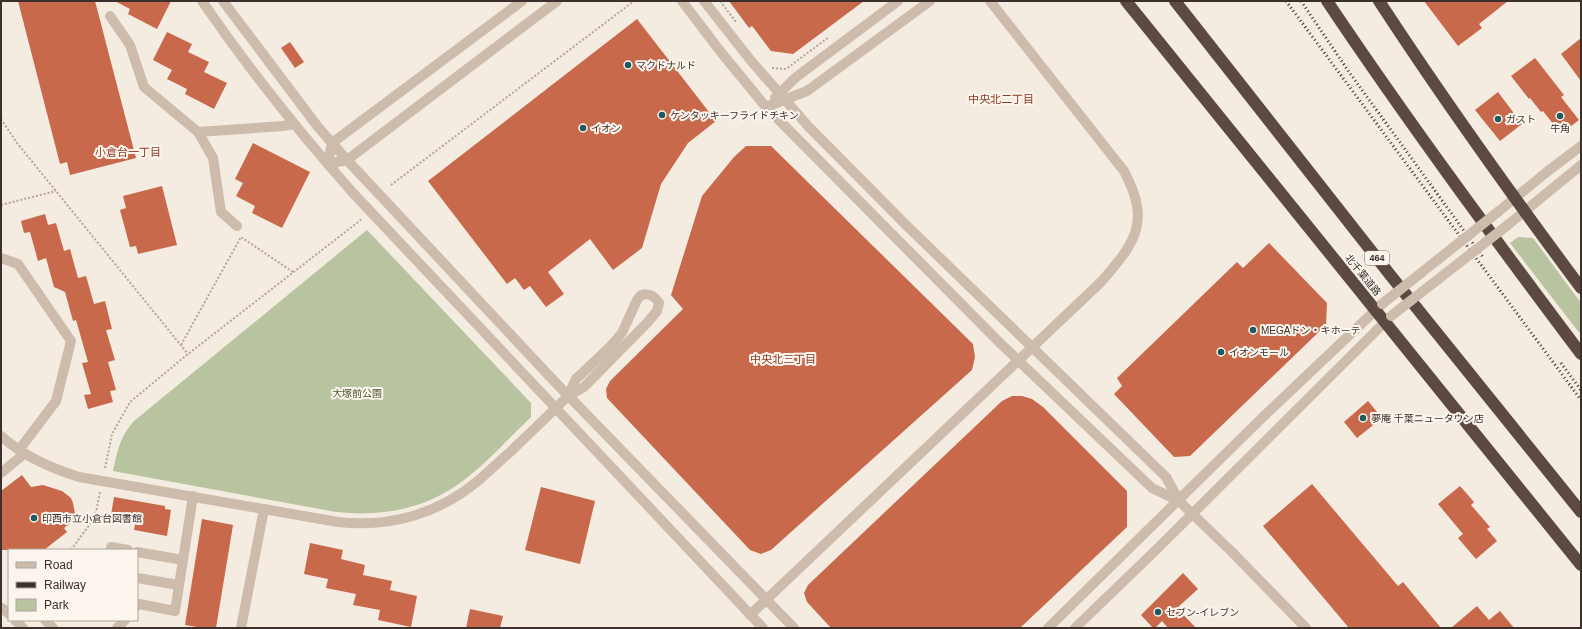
<svg xmlns="http://www.w3.org/2000/svg" width="1582" height="629" viewBox="0 0 1582 629" font-family="Arial,'Noto Sans JP',sans-serif">
  <style>
    .green { fill: #b8c4a0 }
    .building { fill: #c8694b }
    .lines { fill: none; stroke-linecap: round; stroke-linejoin: round }
    .path { stroke: #b9a596; stroke-width: 2; stroke-dasharray: 2 2; stroke-linecap: butt }
    .minor { stroke: #cdbbac; stroke-width: 10 }
    .highway { stroke: #5c4a42; stroke-width: 12 }
    .rail { stroke: #3b302b; stroke-width: 3; stroke-dasharray: 1 3; stroke-linecap: butt }
    .minor-bridge { stroke: #cdbbac; stroke-width: 10 }
    .poi-dot { fill: #1f5a5e; stroke: #fbf5ee; stroke-width: 1.5 }
    .labels { text-anchor: middle; dominant-baseline: central; stroke-width: 4; stroke-linejoin: round; paint-order: stroke }
    .shield { fill: #fbf5ee; stroke: #756b66; stroke-width: 1 }
    .shield-label { font-size: 9px; font-weight: bold; fill: #3b302b }
    .poi-label { font-size: 10px; fill: #3b302b; stroke: #fbf5ee; text-anchor: start }
    .street-label { font-size: 10px; fill: #3b302b; stroke: #fbf5ee }
    .park-label { font-size: 10px; fill: #4a5a2e; stroke: #fbf5ee }
    .neighbourhood-label { font-size: 11px; fill: #8c3b22; stroke: #fbf5ee }
  </style>
  <rect width="100%" height="100%" fill="#f4ebe1"/>
  <g class="green">
    <path d="M367,230L531,403V417C509,438 488,462 464,480C426,509 383,517 336,512L113,471C117,452 120,436 134,421Z"/>
    <polygon points="1518,237 1533,238 1581,303 1581,335 1510,243"/>
  </g>
  <g class="building">
    <polygon points="18,1 95,1 136,158 70,175 67,162 60,164"/>
    <polygon points="115,1 171,1 157,29 128,14 130,9"/>
    <polygon points="729,1 864,1 793,54 771,51 752,26 749,28"/>
    <polygon points="1424,1 1508,1 1479,24 1482,28 1458,46"/>
    <polygon points="637,19 716,121 688,143 661,184 642,248 613,270 590,239 548,272 564,294 546,307 530,286 524,290 515,278 507,284 428,181"/>
    <polygon points="167,32 192,44 188,52 209,62 204,72 227,83 214,109 185,94 187,89 167,79 172,70 153,60"/>
    <polygon points="1581,38 1581,81 1561,54"/>
    <polygon points="290,42 304,62 295,68 281,48"/>
    <polygon points="1535,58 1564,95 1561,97 1579,120 1561,134 1543,111 1541,112 1530,98 1529,99 1511,76"/>
    <polygon points="1498,92 1522,124 1500,141 1475,110"/>
    <polygon points="253,143 310,172 282,228 252,213 255,206 236,196 243,183 235,179"/>
    <polygon points="746,146 771,146 973,344 975,357 972,370 771,550 761,554 750,550 607,398 606,389 610,381 683,309 671,295 702,196 734,157"/>
    <polygon points="162,186 177,245 138,254 136,246 130,247 120,210 126,208 123,196"/>
    <polygon points="45,214 48,225 56,223 64,251 70,249 78,278 86,276 94,304 105,301 112,329 106,330 115,360 108,362 116,390 110,391 113,402 88,409 84,395 91,394 82,363 88,362 76,320 73,321 65,292 54,287 46,258 38,261 30,232 24,233 21,221"/>
    <polygon points="1269,243 1327,303 1326,325 1190,456 1174,457 1114,394 1122,386 1117,378 1237,262 1243,268"/>
    <polygon points="1012,396 1022,396 1032,399 1043,407 1127,491 1127,527 1020,628 831,628 807,602 804,593 808,585 1002,401"/>
    <polygon points="1368,401 1382,418 1357,438 1344,422"/>
    <polygon points="22,475 31,487 43,485 62,491 71,498 73,503 75,514 73,521 64,528 67,532 44,550 1,550 1,491"/>
    <polygon points="1312,484 1398,586 1403,582 1441,628 1349,628 1263,526"/>
    <polygon points="1460,486 1474,502 1471,505 1490,527 1487,529 1497,541 1476,559 1458,538 1463,534 1438,504"/>
    <polygon points="541,487 595,501 580,564 525,550"/>
    <polygon points="114,497 165,506 165,509 171,510 167,536 134,530 136,519 111,515"/>
    <polygon points="202,519 233,525 216,628 203,628 185,625"/>
    <polygon points="310,543 343,550 341,559 365,565 363,575 392,581 390,590 417,596 411,627 378,620 380,610 353,605 356,594 326,588 328,579 304,574"/>
    <polygon points="1183,573 1198,589 1177,608 1196,628 1168,628 1162,621 1155,628 1153,628 1141,615"/>
    <polygon points="1477,606 1489,620 1500,611 1514,628 1451,628"/>
    <polygon points="470,609 503,616 500,628 466,628"/>
  </g>
  <g class="lines">
    <g class="path">
      <polyline points="720,1 736,22"/>
      <polyline points="772,68 786,69 829,37"/>
      <polyline points="1,119 17,143 188,354"/>
      <polyline points="391,185 634,1"/>
      <polyline points="1,205 56,191"/>
      <polyline points="181,345 241,237 293,272"/>
      <polyline points="105,468 112,434 130,402 188,354 362,219"/>
      <polyline points="71,550 95,517 100,492"/>
    </g>
    <g class="minor">
      <path d="M202,1C248,68 299,132 353,193L763,628"/>
      <polyline points="223,1 318,127 347,160 554,381 794,628"/>
      <polyline points="522,1 332,143 328,164 347,160 557,1"/>
      <polyline points="682,1 720,51 766,107 1001,344 1152,488 1179,501"/>
      <polyline points="704,1 752,62 808,126 905,224 1166,477 1179,501 1232,552 1306,628"/>
      <polyline points="110,16 130,45 144,87 198,132 283,126 294,124"/>
      <polyline points="775,98 795,78 898,1"/>
      <polyline points="766,107 807,91 930,1"/>
      <polyline points="198,132 213,158 221,212 237,226"/>
      <polyline points="1499,211 1548,171 1581,146"/>
      <polyline points="1509,224 1581,165"/>
      <polyline points="1,258 18,264 71,341 56,401 19,450"/>
      <path d="M1,436C23,456 50,468 79,477L338,522C389,528 439,514 479,480C489,471 499,462 509,453C529,434 549,415 568,396L584,387L647,323L657,311L659,303C654,295 649,293 641,295L637,300L622,333L610,347L576,379L568,396"/>
      <polyline points="1,473 24,454"/>
      <polyline points="111,547 128,550"/>
      <polyline points="137,552 183,560"/>
      <polyline points="137,578 179,585"/>
      <polyline points="137,606 139,604 175,611 193,496"/>
      <polyline points="2,608 9,614"/>
      <path d="M750,615L1101,282C1136,242 1151,222 1124,171L990,1"/>
      <polyline points="15,620 23,628"/>
      <polyline points="45,620 53,628"/>
      <polyline points="117,628 125,620"/>
      <polyline points="241,628 264,509"/>
      <polyline points="1048,628 1262,418 1381,305"/>
      <polyline points="1075,628 1159,547 1389,318"/>
    </g>
    <g class="highway">
      <polyline points="1126,1 1581,565"/>
      <polyline points="1175,1 1391,276 1581,512"/>
      <path d="M1327,1C1408,122 1494,238 1581,354"/>
      <path d="M1379,1C1443,99 1511,194 1581,288"/>
    </g>
    <g class="rail">
      <polyline points="1286,1 1581,400"/>
      <polyline points="1301,1 1349,72 1483,257"/>
      <polyline points="1561,363 1581,390"/>
    </g>
    <g class="minor-bridge">
      <polyline points="1382,304 1499,211"/>
      <polyline points="1391,316 1509,224"/>
    </g>
  </g>
  <g class="poi-dot">
    <circle cx="628" cy="65" r="4"/>
    <circle cx="662" cy="115" r="4"/>
    <circle cx="1560" cy="116" r="4"/>
    <circle cx="1498" cy="119" r="4"/>
    <circle cx="583" cy="128" r="4"/>
    <circle cx="1253" cy="330" r="4"/>
    <circle cx="1221" cy="352" r="4"/>
    <circle cx="1363" cy="418" r="4"/>
    <circle cx="34" cy="518" r="4"/>
    <circle cx="1158" cy="612" r="4"/>
  </g>
  <g class="labels">
    <rect class="shield" x="1365" y="251" width="24" height="14" rx="3"/>
    <g class="shield-label">
      <text x="1377" y="258">464</text>
    </g>
    <g class="poi-label">
      <text x="636" y="65">マクドナルド</text>
      <text x="670" y="115">ケンタッキーフライドチキン</text>
      <text x="1506" y="119">ガスト</text>
      <text x="591" y="128">イオン</text>
      <text x="1560" y="128" text-anchor="middle">牛角</text>
      <text x="1261" y="330">MEGAドン・キホーテ</text>
      <text x="1229" y="352">イオンモール</text>
      <text x="1371" y="418">夢庵 千葉ニュータウン店</text>
      <text x="42" y="518">印西市立小倉台図書館</text>
      <text x="1166" y="612">セブン-イレブン</text>
    </g>
    <g class="street-label">
      <text transform="translate(1363 275) rotate(51)">北千葉道路</text>
    </g>
    <g class="park-label">
      <text x="357" y="393">大塚前公園</text>
    </g>
    <g class="neighbourhood-label">
      <text x="1001" y="99">中央北二丁目</text>
      <text x="128" y="152">小倉台一丁目</text>
      <text x="783" y="359">中央北三丁目</text>
    </g>
  </g>
  <rect width="1582" height="629" fill="none" stroke="#3b302b" stroke-width="4"/>
  <rect x="8" y="549" width="130" height="72" fill="#fbf5ee" stroke="#aea6a0"/>
  <rect x="16" y="562" width="20" height="6" fill="#cdbbac" stroke="#aea6a0"/>
  <text x="44" y="569" font-size="12" fill="#3b302b">Road</text>
  <rect x="16" y="582" width="20" height="6" fill="#3b302b" stroke="#aea6a0"/>
  <text x="44" y="589" font-size="12" fill="#3b302b">Railway</text>
  <rect x="16" y="599" width="20" height="12" fill="#b8c4a0" stroke="#aea6a0"/>
  <text x="44" y="609" font-size="12" fill="#3b302b">Park</text>
</svg>
